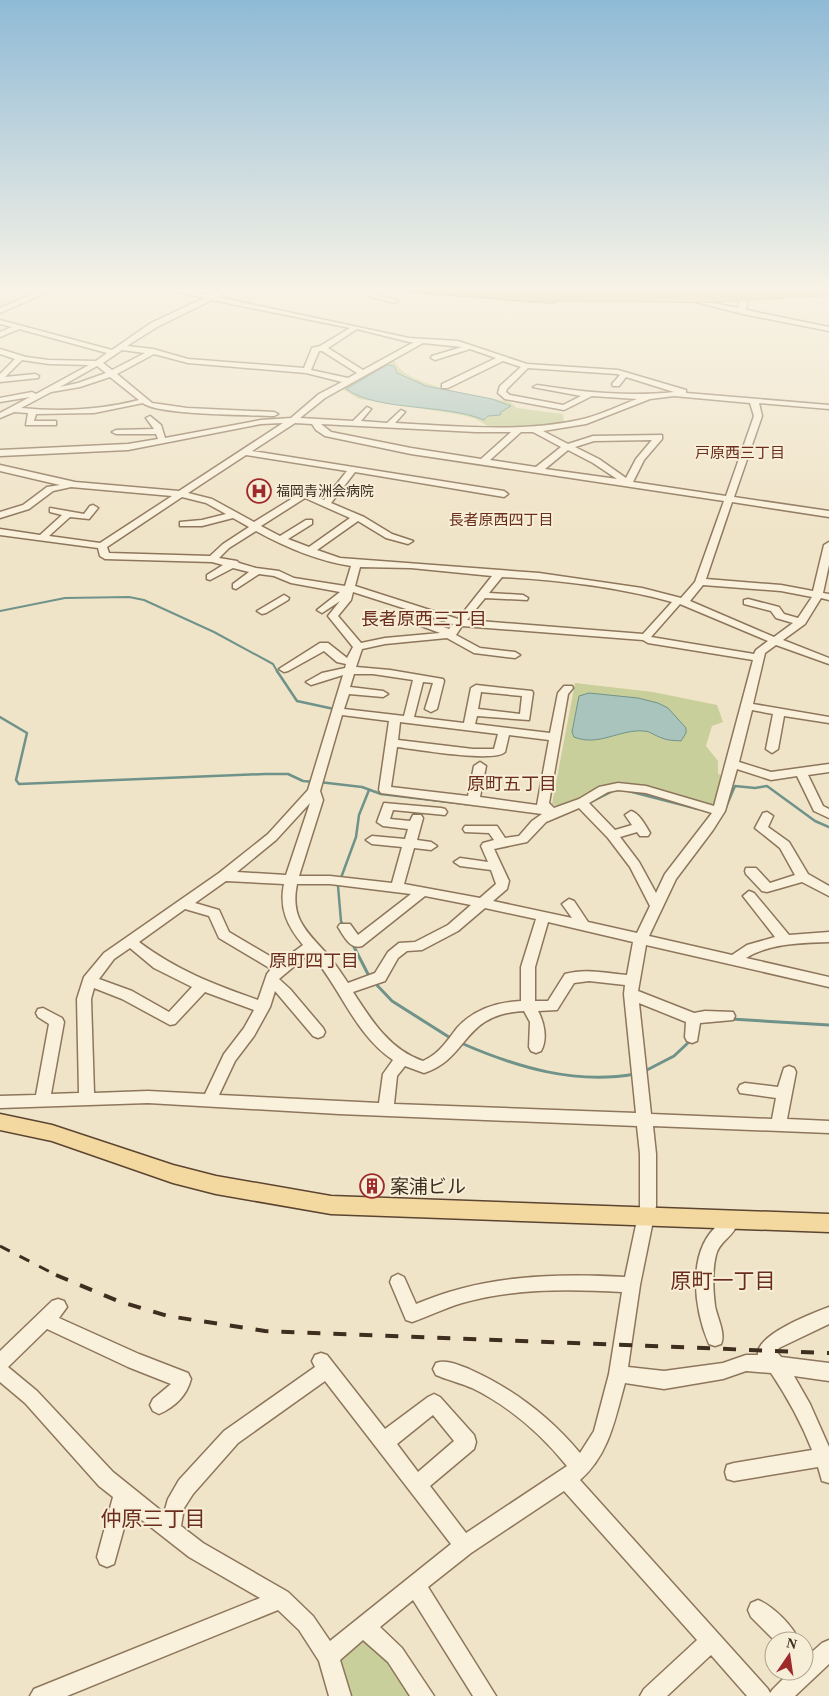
<svg xmlns="http://www.w3.org/2000/svg" width="829" height="1696" viewBox="0 0 829 1696" font-family="'Times New Roman','Noto Sans JP',serif">
  <style>
    .green { fill: #c9cf9b }
    .water { fill: #a9c4bc; stroke: #6f938a }
    .lines { fill: none; stroke-linecap: round; stroke-linejoin: round }
    .stream-far2 { stroke: #6f938a; stroke-width: 2 }
    .stream-far1 { stroke: #6f938a; stroke-width: 2.5 }
    .stream { stroke: #6f938a; stroke-width: 3 }
    .minor-casing { stroke: #8d765c; stroke-width: 3 }
    .major-casing { stroke: #5b4430; stroke-width: 3 }
    .highway-casing { stroke: #5b4430; stroke-width: 2 }
    .minor { fill: #faf1dc; fill-rule: evenodd }
    .major { fill: #f3d9a0; fill-rule: evenodd }
    .highway { fill: #e0a458; fill-rule: evenodd }
    .rail-far1 { stroke: #3d2e20; stroke-width: 3; stroke-dasharray: 11 11; stroke-linecap: butt }
    .rail { stroke: #3d2e20; stroke-width: 4; stroke-dasharray: 13 13; stroke-linecap: butt }
    .highway-bridge-casing { stroke: #5b4430; stroke-width: 12; stroke-linecap: butt }
    .highway-bridge { stroke: #e0a458; stroke-width: 11 }
    .labels { text-anchor: middle; dominant-baseline: central; stroke-width: 4; stroke-linejoin: round; paint-order: stroke }
    .far-poi-label { font-size: 14px; fill: #3d2e20; stroke: #f7eed8; text-anchor: start }
    .far-neighbourhood-label { font-size: 15px; fill: #6b2e1e; stroke: #f7eed8 }
    .neighbourhood-label { font-size: 18px; fill: #6b2e1e; stroke: #f7eed8 }
    .near-poi-label { font-size: 19px; fill: #3d2e20; stroke: #f7eed8; text-anchor: start }
    .near-neighbourhood-label { font-size: 21px; fill: #6b2e1e; stroke: #f7eed8 }
  </style>
  <rect width="100%" height="100%" fill="#f0e4c8"/>
  <g class="green">
    <path d="M390,359L394,360C404,387 483,396 510,402L517,408L563,414L564,423L541,427L493,429L476,419L462,415L359,399L342,389Z"/>
    <polygon points="575,683 653,692 717,705 723,722 712,726 706,746 718,761 718,773 724,779 715,807 631,784 618,783 580,800 556,806 552,804"/>
    <polygon points="366,1640 395,1668 411,1696 352,1696 340,1659"/>
  </g>
  <g class="water">
    <path d="M387,365L394,366L397,373L426,386L492,399L511,406L501,412L500,415L488,416L484,420C443,403 379,412 346,389Z"/>
    <path d="M589,693L638,698L658,703L668,708L686,728V733L681,741C674,740 668,741 662,738C655,736 650,731 644,731C619,729 599,747 574,737L572,732L579,696Z"/>
  </g>
  <g class="lines">
    <polyline class="stream-far2" points="0,611 65,598 129,597 144,600 214,632 273,664 278,673"/>
    <g class="stream-far1">
      <polyline points="277,671 297,701 334,709"/>
      <polyline points="0,717 27,733 16,780 19,784 265,774 288,774 303,781 314,782"/>
      <polyline points="319,782 362,787 381,794 474,805"/>
      <polyline points="628,791 698,809"/>
      <polyline points="587,804 613,791"/>
      <polyline points="726,807 735,786 755,788 767,786 815,821 829,827"/>
      <polyline points="344,927 341,921 338,886 356,837 359,815 369,790"/>
    </g>
    <g class="stream">
      <polyline points="352,943 370,978"/>
      <polyline points="374,982 392,1001 452,1039"/>
      <polyline points="731,1019 829,1025"/>
      <path d="M461,1043C516,1067 575,1085 635,1074"/>
      <polyline points="643,1072 674,1056 690,1041"/>
    </g>
    <g class="minor-casing">
      <g id="minor">
        <polygon points="47,288 57,288 0,313 0,308"/>
        <path d="M162,288H177L210,295L224,288H233L218,297L409,338L458,341L527,364L618,370L686,390V393L829,405V409L759,403L762,416L734,497L829,511V517L732,502L706,579L781,585L813,591L824,545L829,542V565L823,593L829,594V600L821,598L805,624L783,640L829,658V664L776,645L765,653L753,704L829,717V723L784,716L778,749L772,753L766,749L773,714L752,710L739,762L771,772L829,764V772L808,775L823,806L829,809V818L814,811L797,776L771,780L737,769L725,811L713,830L676,879L649,936L732,955L747,945L775,937L743,896L749,891L754,893L789,935L829,932V942C801,943 770,943 746,958L829,977V987L646,945L638,991L694,1013L705,1011L733,1012L735,1016L733,1020L700,1023L697,1041L692,1043L687,1041L685,1037L686,1022L639,1003L651,1114L772,1119L776,1098L740,1093L738,1089L740,1085L745,1083L778,1087L784,1068L789,1066L794,1068L796,1072L787,1119L829,1121V1133L653,1126L656,1154V1206L640,1285L628,1367L664,1371L723,1363L746,1355H758C755,1335 813,1313 829,1307V1324L779,1348L777,1352L781,1357L829,1363V1381L794,1376L810,1404L829,1447V1483L822,1481L818,1467L734,1481L727,1479L725,1472L727,1465L734,1463L812,1450C801,1422 787,1397 771,1373L746,1371L723,1379L664,1389L625,1383C615,1419 609,1455 580,1480L768,1689L770,1693L773,1689L791,1671H804V1646L813,1651L822,1643L829,1640V1664L795,1696H747L711,1655L667,1696H640L644,1689L697,1640L564,1491L471,1553L428,1587L496,1696H473L413,1600L380,1627L402,1648L434,1696H410L388,1662L363,1640L340,1660L351,1696H329L319,1661L299,1630L278,1610L67,1696H30L34,1689L260,1598L189,1557L129,1510L114,1564L107,1567L100,1564L97,1557L113,1497L99,1486L25,1403L0,1382V1351L52,1301L58,1299L64,1301L67,1307L59,1318L139,1354L188,1373L191,1379C187,1395 175,1407 159,1414L153,1411L150,1405L153,1399L171,1384L128,1367L47,1329L8,1367L37,1391L113,1472L164,1513L168,1499L179,1480L224,1431L315,1367L312,1361L315,1355L321,1353L327,1355L385,1429L428,1397L434,1394L440,1397L474,1435L476,1442L474,1449L430,1486L466,1533L567,1466C542,1435 509,1406 472,1388C460,1383 448,1380 436,1375L433,1369L436,1363C446,1359 459,1365 469,1369C512,1388 550,1417 580,1453L594,1431L609,1374L622,1292C569,1289 514,1288 462,1303C445,1308 429,1316 412,1322L406,1320L390,1282L392,1277L398,1274L404,1277L416,1304C483,1275 554,1273 625,1277L640,1206V1154L637,1126L339,1114L148,1103L0,1108V1096L36,1095L49,1024L38,1017L36,1013L38,1009L43,1008L62,1018L64,1022L51,1094L79,1093L77,999L84,977L104,953L219,873L268,834L308,790L343,675L311,685L306,682L322,673L345,668L346,664L337,662L324,651L288,671L284,672L279,669L320,643H328L347,658L353,647L328,616L340,601L322,613L317,610L340,592L291,583L274,576L259,574L236,589L233,588V584L249,572L233,568L210,580L207,579V575L223,565L212,562L105,559L100,556L98,548L0,535V529L40,535L62,515L50,512V508L84,514L90,506L93,505L98,508L89,519L70,517L49,536L100,543L172,496L71,487L53,491L29,509L0,518V512L23,505L47,487L60,485L0,471V465L75,482L179,491L283,423L261,424L128,450L0,456V450L128,444L158,439L156,434H116L112,432L116,430L154,429L146,418L150,416L161,425L165,438L261,420L291,418L319,394L342,382L306,373L188,363L154,354L117,374L152,403L187,408L274,412L278,414L274,416C251,415 157,415 143,403L94,413L36,414L34,421H56V425H26L28,413L14,412L0,418V413L30,397L0,402V398L32,392L36,394L89,365L49,364L22,360L5,377L35,374L39,376L38,378L0,382V374L15,359L0,354V349L26,357L49,360L96,361L107,353L19,329L0,337V332L12,327L0,324V320L112,350L151,323L204,298ZM212,300L350,328L320,346L312,348L304,368L188,359L153,349L127,346L157,327ZM357,329L409,342H414L363,370L328,348ZM423,343L462,347L432,356L431,358L435,360L470,349L496,358L442,384V388H448L503,361L521,367L500,386L498,393L505,399L564,410L592,396L637,399C618,406 598,416 579,420C518,433 457,426 395,423L405,412L401,410L387,423L361,421L371,409L367,407L353,421L300,418L325,398ZM122,350L145,353L112,370L103,363ZM319,351H322L357,373L348,378L311,370ZM97,366L106,373L78,383L60,387ZM528,368L617,374L620,375L612,384L613,386H619L626,377L674,392C628,397 582,392 537,385L533,387L581,396L563,405L510,395L506,392L507,389ZM110,377L139,400C100,410 61,412 21,408L51,392L80,387ZM674,396L750,403L754,416L726,496L633,482L644,460L662,439V435L593,436L568,444L543,431L586,424L650,399ZM295,423L312,424L316,430L325,436L411,454L724,501L695,582L681,598L642,588L539,573L340,558L317,550L358,521L386,538L408,544L413,541L392,534L364,517L331,503L355,472L504,497L508,494L504,491L252,451ZM321,424L476,432H511L481,459L411,448L331,432ZM521,432H533L561,447L536,467L490,460ZM652,440L636,459L626,478L599,459L575,447L594,441ZM568,450L593,463L617,479L545,469ZM246,455L347,471L324,500L307,493H301L254,522L212,499L188,493ZM182,497L206,503L226,514L202,520L180,522V526H202L233,518L249,527L223,544L210,556L109,553L107,547ZM305,498L350,518L309,547L288,539L312,524V520H306L280,536L261,526ZM256,531C285,547 318,561 351,566L345,586L294,578L279,571L256,568L239,563L237,561L219,558L229,548ZM360,567L411,568L492,576L458,619L355,586ZM502,577C559,580 617,587 672,602L643,634L467,620L485,598L527,600L528,598L523,595L489,593ZM703,585L781,591L812,597L798,618L784,614L779,607L748,599L744,600V604L771,611L776,618L793,623L774,637L690,601ZM353,592L453,624L449,629L412,616L408,617V621L440,633L385,638L361,643L338,616L351,600ZM680,604L768,641L756,650L754,654L651,637ZM462,626L643,640L648,643L753,660L714,806L646,786L618,783L599,787L579,799L554,808L549,803L568,694L573,688L572,686H564L558,693L550,733L475,724L477,716L529,720L533,693L532,691L476,685L471,688L464,723L414,717L423,682L433,683L425,709L431,712L437,709L444,681L443,679L390,670L356,667L362,649L385,644L447,638L474,653L515,658L520,655L515,652L480,648L456,635ZM354,674H373L413,680L404,716L344,709L349,694L383,697L388,694L383,691L350,687ZM481,692L522,696L520,714L478,709ZM342,715L389,721L379,790L381,793L542,814L532,821L519,836L505,838L497,826H465L463,829L465,832L489,833L494,840L483,843L481,846L488,862L460,858L454,862L460,866L491,870L496,884L480,898L404,884L414,848L431,850L437,846L431,842L417,840L423,818L421,815H413L410,821L390,819L393,810L445,815L447,812L445,809L441,808L384,803L377,822L383,826L408,829L405,839L372,836L366,840L372,844L402,847L392,883L330,876H299L323,800L320,791ZM400,722L408,723L498,734L494,749H473L398,740ZM509,735L549,740L537,805L480,797L486,766L480,762L474,766L468,796L391,787L397,747C415,749 494,763 505,752ZM618,790L646,793L712,813L665,874L656,893L639,862L620,837L637,832L640,836H648L650,833C646,826 639,813 631,811L625,815L632,825L615,830L589,803L608,792ZM310,803L286,875L237,872L276,840ZM579,808L608,838L630,867L650,906L637,933L588,922L574,901L569,899L562,904L572,918L493,901L507,889L509,881L494,849L527,842L546,822ZM226,881L284,884C279,908 287,926 303,945L280,962L229,932L219,910L195,903ZM297,884H330L411,894L358,935L350,924H340L338,927C344,936 350,950 362,946L425,896L471,905L448,925L415,942L399,943L388,952L375,973L348,983C341,973 335,963 327,954C306,931 290,918 297,884ZM485,908L536,919L521,967V1001C497,1002 474,1009 457,1028C447,1041 439,1054 423,1061C390,1050 371,1020 353,992L385,981L398,958L407,951L422,950L458,931ZM185,909L209,916L219,938L271,969L267,974L258,1000C213,984 178,971 139,942ZM548,922L633,942L627,975C606,973 585,968 565,974L548,1001H535V967ZM130,948L154,968L192,987L169,1012L132,991L99,979L114,959ZM310,953C340,986 354,1034 393,1060L383,1074L379,1103L219,1095L235,1061L254,1036L270,1007L275,991L313,1036L318,1038L323,1036L325,1032L323,1028L290,989L279,979ZM589,981L625,985L624,994L636,1113L394,1104L397,1076L405,1066L424,1073C470,1058 461,1014 524,1011L530,1022L529,1047L531,1051L536,1053L541,1051C548,1039 544,1022 538,1011L557,1010L574,983ZM94,988L122,999L170,1025L175,1024L205,992L254,1010L244,1028L224,1054L205,1094L148,1091L94,1093L91,999ZM325,1381L451,1544L330,1641L313,1616L288,1592L203,1543L181,1526L184,1508L193,1494L238,1443ZM433,1415L454,1441L418,1472L397,1444Z"/>
        <polygon points="619,288 635,288 652,293 649,295"/>
        <polygon points="666,288 673,288 665,295 661,295 661,293"/>
        <polygon points="743,288 749,288 746,310 829,327 829,331 743,314 695,302 698,300 738,308"/>
        <polygon points="370,293 397,300 398,301 395,303 368,296 367,295"/>
        <polygon points="284,595 289,598 288,600 266,613 262,614 257,611"/>
        <polygon points="767,812 773,816 768,827 789,842 808,874 829,886 829,896 802,882 767,892 762,891 746,874 745,871 746,868 756,868 770,883 795,875 780,848 755,828 763,813"/>
        <path d="M726,1211L732,1213L736,1227C731,1238 719,1242 716,1255C712,1271 713,1290 715,1306C717,1317 726,1334 721,1344L715,1346L709,1344C694,1309 686,1251 719,1224L718,1218L720,1213Z"/>
        <path d="M758,1600C773,1606 793,1626 799,1641H775L751,1617L748,1610L751,1603Z"/>
      </g>
    </g>
    <g class="major-casing">
      <polygon id="major" points="0,1114 52,1125 173,1165 216,1176 331,1196 829,1214 829,1232 331,1214 216,1194 173,1183 52,1141 0,1130"/>
    </g>
    <g class="highway-casing">
      <polygon id="highway" points="396,288 444,288 553,297 558,300 553,303 401,291"/>
    </g>
    <use href="#minor" class="minor"/>
    <use href="#major" class="major"/>
    <use href="#highway" class="highway"/>
    <polyline class="rail-far1" points="0,1246 58,1276"/>
    <polyline class="rail" points="56,1275 118,1301 168,1316 265,1331 829,1353"/>
    <g class="highway-bridge-casing">
      <polyline id="highway-bridge" points="532,295 704,297 829,290"/>
    </g>
    <use href="#highway-bridge" class="highway-bridge"/>
  </g>
  <linearGradient id="sky" x2="0" y2="1"><stop stop-color="#8fbad6"/><stop offset="0.55" stop-color="#f8f3e6"/><stop offset="1" stop-color="#f8f3e6" stop-opacity="0"/></linearGradient>
  <rect width="829" height="526" fill="url(#sky)"/>
  <defs>
    <g id="hospital-ring" transform="scale(1.25)"><circle r="9.5" fill="#f7eed8" stroke="#9e2a2b" stroke-width="1.5"/><path d="M-5-5h3v3.5h4V-5h3V5h-3V1.5h-4V5h-3Z" fill="#9e2a2b"/></g>
    <g id="building-ring" transform="scale(1.25)"><circle r="9.5" fill="#f7eed8" stroke="#9e2a2b" stroke-width="1.5"/><path d="M-4-6H4V6H1V3H-1V6H-4ZM-2.5-4.3h1.7v1.8h-1.7ZM.8-4.3h1.7v1.8H.8ZM-2.5-1h1.7V.8h-1.7ZM.8-1h1.7V.8H.8Z" fill="#9e2a2b"/></g>
  </defs>
  <g fill-rule="evenodd">
    <use href="#hospital-ring" x="259" y="491"/>
    <use href="#building-ring" x="372" y="1186"/>
  </g>
  <g class="labels">
    <g class="far-poi-label">
      <text x="276" y="491">福岡青洲会病院</text>
    </g>
    <g class="far-neighbourhood-label">
      <text x="740" y="453">戸原西三丁目</text>
      <text x="501" y="520">長者原西四丁目</text>
    </g>
    <g class="neighbourhood-label">
      <text x="424" y="619">長者原西三丁目</text>
      <text x="512" y="784">原町五丁目</text>
      <text x="314" y="961">原町四丁目</text>
    </g>
    <g class="near-poi-label">
      <text x="390" y="1186">案浦ビル</text>
    </g>
    <g class="near-neighbourhood-label">
      <text x="723" y="1281">原町一丁目</text>
      <text x="153" y="1519">仲原三丁目</text>
    </g>
  </g>
  <g transform="translate(789 1656) rotate(13)"><circle r="24" fill="#f7eed8" stroke="#ada18e"/>
  <path d="M0-4L9 19L0 12L-9 19Z" fill="#9e2a2b"/>
  <text y="-8" font-size="14" font-weight="bold" text-anchor="middle" fill="#3d2e20">N</text>
  </g>
</svg>
